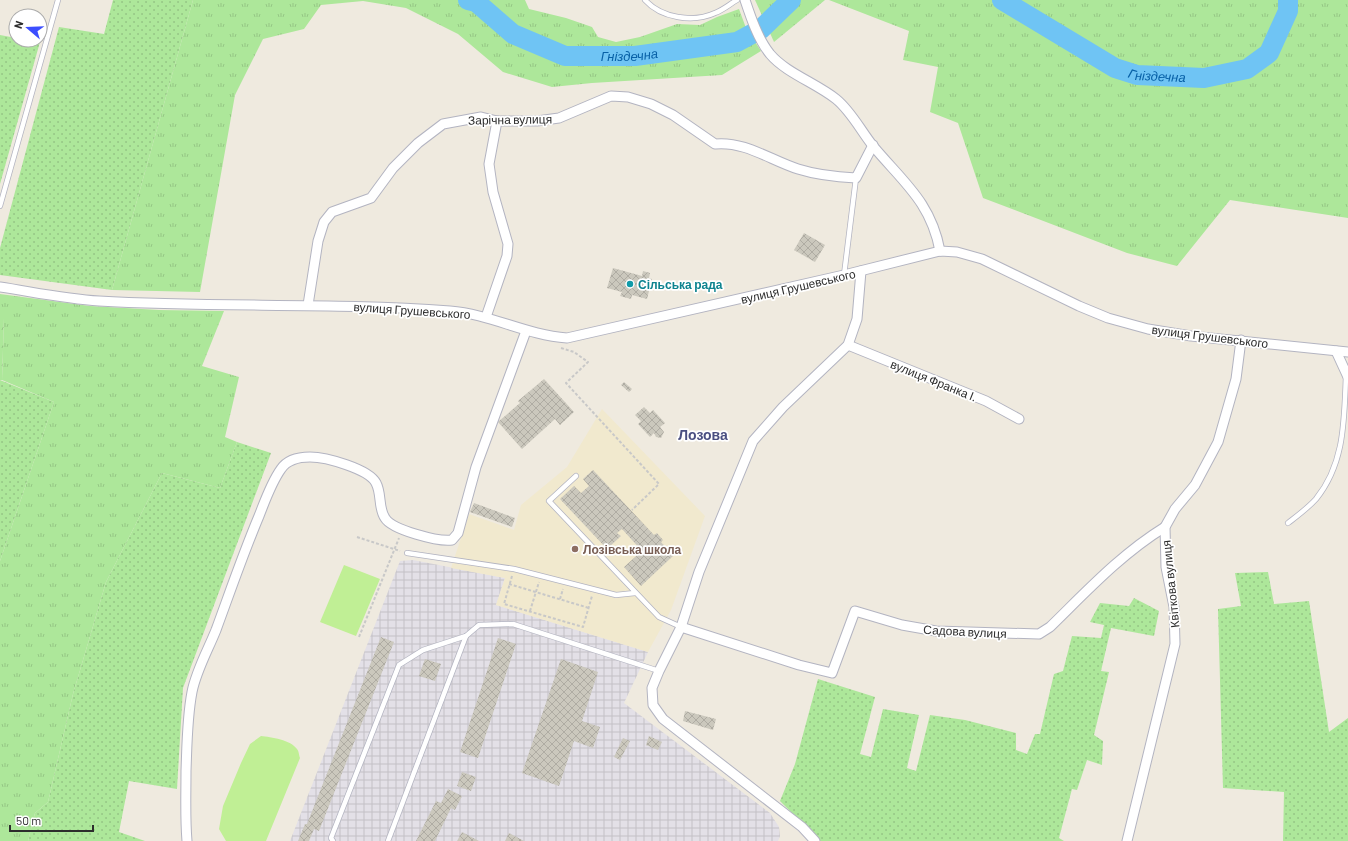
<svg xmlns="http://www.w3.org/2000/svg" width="1348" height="841" viewBox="0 0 1348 841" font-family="Barlow,sans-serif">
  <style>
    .industrial { fill: url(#industrial-grid) }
    .education { fill: #f1e9ce }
    .grass { fill: url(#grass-tufts) }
    .forest { fill: url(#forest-crowns) }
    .garden { fill: url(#garden-dots) }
    .pitch { fill: #c0ef95 }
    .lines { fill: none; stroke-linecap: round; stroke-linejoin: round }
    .river { stroke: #6fc4f4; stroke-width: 20 }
    .building { fill: url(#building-cross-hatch) }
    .lane-casing { stroke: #b3b4c1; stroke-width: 6 }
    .street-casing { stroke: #b3b4c1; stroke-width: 11 }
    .path { stroke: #c8c8c8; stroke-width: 2; stroke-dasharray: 3 2; stroke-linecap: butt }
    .lane { stroke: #fff; stroke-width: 4.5 }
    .street { stroke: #fff; stroke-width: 9 }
    .culture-dot { fill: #0f9aa8; stroke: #fff; stroke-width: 1.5 }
    .education-dot { fill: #8d6e63; stroke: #fff; stroke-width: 1.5 }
    .labels { text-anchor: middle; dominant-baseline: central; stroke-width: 3.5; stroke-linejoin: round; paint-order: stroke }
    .street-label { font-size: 12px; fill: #2d2d2d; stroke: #fff }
    .culture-label { font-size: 12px; font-weight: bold; fill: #0d838f; stroke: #fff; text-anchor: start }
    .education-label { font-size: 12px; font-weight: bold; fill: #785e54; stroke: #fff; text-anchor: start }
    .water-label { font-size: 13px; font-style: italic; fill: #0861a7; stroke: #fff }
    .quarter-label { font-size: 14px; font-weight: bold; fill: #4a4f81; stroke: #fff }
  </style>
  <defs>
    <pattern id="industrial-grid" width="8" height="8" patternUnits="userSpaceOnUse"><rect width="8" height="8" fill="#e3e0e7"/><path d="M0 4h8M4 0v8" fill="none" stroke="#c3c0c6"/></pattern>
    <pattern id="grass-tufts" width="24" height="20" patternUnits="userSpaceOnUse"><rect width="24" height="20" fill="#ade79a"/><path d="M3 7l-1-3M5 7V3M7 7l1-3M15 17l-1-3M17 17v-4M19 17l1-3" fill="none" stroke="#95c685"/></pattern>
    <pattern id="forest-crowns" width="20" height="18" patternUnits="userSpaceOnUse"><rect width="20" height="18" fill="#ade79a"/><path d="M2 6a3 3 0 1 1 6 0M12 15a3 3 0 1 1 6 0" fill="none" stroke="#95c685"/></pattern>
    <pattern id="garden-dots" width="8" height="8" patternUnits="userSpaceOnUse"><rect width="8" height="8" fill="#ade79a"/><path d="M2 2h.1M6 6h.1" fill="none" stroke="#95c685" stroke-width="1.8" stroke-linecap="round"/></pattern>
    <pattern id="building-cross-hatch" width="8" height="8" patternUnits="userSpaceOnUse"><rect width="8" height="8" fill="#cbc8bd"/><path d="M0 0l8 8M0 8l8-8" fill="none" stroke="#afaca3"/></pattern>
  </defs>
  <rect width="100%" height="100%" fill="#efeadf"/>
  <polygon class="industrial" points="413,560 505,578 496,605 648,652 624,703 770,813 779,827 780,836 778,841 290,841 400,561"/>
  <polygon class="education" points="602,409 705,516 671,610 648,652 496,605 505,578 451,568 469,514 514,530 521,505 567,467"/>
  <g class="grass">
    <polygon points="193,0 525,0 529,9 566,18 592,27 598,37 616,42 640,37 677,24 700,25 717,17 739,9 746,28 761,51 722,75 592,83 552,87 503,72 458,34 406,8 363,1 321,5 304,29 263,39 235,95 200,292 112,290"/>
    <polygon points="755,0 825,0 774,42"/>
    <polygon points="829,0 1348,0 1348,218 1230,200 1177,266 1127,253 983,198 958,123 930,112 938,67 903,60 909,31"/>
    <polygon points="0,294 90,306 159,310 224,311 202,366 239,377 225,437 237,442 220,488 162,473 106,582 73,694 48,802 35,813 28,841 0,841 0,561 54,402 2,380 4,319 0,319"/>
  </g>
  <polygon class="forest" points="0,319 4,319 2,380 0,380"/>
  <g class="garden">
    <polygon points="113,0 193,0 112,290 0,275 0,248 59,27 104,34"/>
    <polygon points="0,35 16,38 16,40 40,42 0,184"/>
    <polygon points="0,380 54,402 0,561"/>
    <polygon points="237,442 271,453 183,688 177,789 129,781 119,832 145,841 28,841 35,813 48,802 73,694 106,582 162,473 220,488"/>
    <polygon points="1268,572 1274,604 1309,601 1329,732 1348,718 1348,841 1283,841 1284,792 1223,788 1218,609 1241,606 1235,573"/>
    <polygon points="1134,598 1159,611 1154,636 1111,628 1101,671 1109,672 1094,735 1103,741 1102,765 1087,760 1077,790 1072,789 1059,838 1064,841 820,841 780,801 795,764 818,679 875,697 860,754 871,757 883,709 919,715 907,768 916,771 930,715 965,720 1016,733 1016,750 1027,754 1035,734 1040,734 1054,674 1063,671 1072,636 1101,638 1104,625 1090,622 1100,603 1129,606"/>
  </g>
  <g class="pitch">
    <polygon points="344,565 380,579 356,636 320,622"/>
    <path d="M261,736C271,737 291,740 297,749C299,751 299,756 300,758L266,841H226L219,829L223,806L241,763L250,744Z"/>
  </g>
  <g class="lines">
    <g class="river">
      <path id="s1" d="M468,0L476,2L513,34L565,56H635L737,42L761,29L791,0"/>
      <path id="s2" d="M1002,0L1115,68L1137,75L1204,78L1247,69L1269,53L1288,11V0"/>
    </g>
  </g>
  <g class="building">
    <polygon points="804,233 825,245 815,262 794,250"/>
    <polygon points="613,268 642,276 643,271 650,273 649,278 652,279 647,299 632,295 631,299 620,296 622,292 607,288"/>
    <polygon points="544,379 574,412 560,425 555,419 522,449 498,422 520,403 518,401"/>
    <polygon points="624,382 632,389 629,392 621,385"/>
    <polygon points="644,407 650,413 653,410 665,423 660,427 664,432 661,438 656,437 654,433 650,437 638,424 641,421 635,415"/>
    <polygon points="593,470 654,535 657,533 663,540 661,542 673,556 641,586 624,567 642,551 622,529 617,533 621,536 607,549 560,499 574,486 581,493 589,486 583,479"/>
    <polygon points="474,503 515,518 512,527 470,512"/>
    <polygon points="381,637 394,642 319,831 314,829 309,841 298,841 305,824 307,824"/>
    <polygon points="498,638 516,644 478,758 460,752"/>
    <polygon points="425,659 441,664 435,681 419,676"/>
    <polygon points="561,659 598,672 582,721 600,727 593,748 574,741 559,786 522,773"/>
    <polygon points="685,711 716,719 713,730 683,721"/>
    <polygon points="649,736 662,742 658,750 646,745"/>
    <polygon points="623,738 630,741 620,760 614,757"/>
    <polygon points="462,772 476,777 471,791 457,786"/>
    <polygon points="448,789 462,796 455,810 451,808 435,841 416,841 436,801 441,803"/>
    <polygon points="462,832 479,841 457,841"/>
    <polygon points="509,833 524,841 505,841"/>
  </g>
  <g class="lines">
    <g class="lane-casing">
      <g id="lane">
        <path d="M645,0C661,18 693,23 715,13C723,10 730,4 737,0"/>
        <polyline points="0,206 58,0"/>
        <polyline points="844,275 856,178"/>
        <polyline points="576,476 549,501 659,617 681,627"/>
        <path d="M1288,523C1297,516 1308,508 1316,499C1345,463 1344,420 1346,376"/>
        <polyline points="407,553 514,569 616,595 635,593"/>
        <polyline points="333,841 331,838 399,665 423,650 466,636 479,625 513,624 659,671"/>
        <polyline points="388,841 466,636"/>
      </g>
    </g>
    <g class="street-casing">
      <g id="street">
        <path d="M745,0C751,18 758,39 770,54C786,73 816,83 836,99C851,111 861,131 873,146C903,182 931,202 940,251"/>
        <path d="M0,287C33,292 66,299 99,301C216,308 333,302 450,311C490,314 526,335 567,338L844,275L940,251L957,252L982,259L1079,306L1108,318L1148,329L1191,336L1348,352"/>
        <path d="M308,305L318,241L324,222L332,212L371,198L393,168L418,143L443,124L481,117L497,121H537L559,118L611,96L628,97L651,104L673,115L715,144C745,141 770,160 798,169C817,175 836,177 856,178L873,145"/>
        <polyline points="486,317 507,256 508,244 493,192 489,164 497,121"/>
        <polyline points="848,345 986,401 1019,419"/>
        <polyline points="1336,351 1348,377"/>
        <path d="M681,627L799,665L832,673L855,611L902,625L936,631L1039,634L1050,627C1086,592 1121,554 1165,527"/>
        <path d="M187,841C185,818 186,795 186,771C187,745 187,718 192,692C196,671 208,650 216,630C230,592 243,554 259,516C265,501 271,483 281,469C287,460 299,457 310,457C326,457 369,469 376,483C382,494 378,508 385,518C392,530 439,542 452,540L458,533L476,467L526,331"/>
        <polyline points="815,841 802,827 663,719 653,705 652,688 659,671 681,627 699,572 753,441 783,407 848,345 857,319 861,271"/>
        <polyline points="1127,841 1175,644 1174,607 1166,567 1165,527 1175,509 1195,485 1218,442 1236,379 1241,340"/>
      </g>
    </g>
    <g class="path">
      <polyline points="561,348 574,352 588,362 566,383 659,484 632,510"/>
      <polyline points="357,537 400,551"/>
      <polyline points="512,576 504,604 583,627 592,596"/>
      <polyline points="509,584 589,608"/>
      <polyline points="560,599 563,589"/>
      <polyline points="530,611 539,582"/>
      <polyline points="359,637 399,538"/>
    </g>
    <use href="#lane" class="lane"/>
    <use href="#street" class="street"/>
  </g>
  <circle class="culture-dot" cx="630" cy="284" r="4"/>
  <circle class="education-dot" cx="575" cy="549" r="4"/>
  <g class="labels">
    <g class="street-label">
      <text transform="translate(510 119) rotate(-1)">Зарічна вулиця</text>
      <text transform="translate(798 286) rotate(-13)">вулиця Грушевського</text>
      <text transform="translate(412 310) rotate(4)">вулиця Грушевського</text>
      <text transform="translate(1210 336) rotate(7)">вулиця Грушевського</text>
      <text transform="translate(934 380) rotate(22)">вулиця Франка І.</text>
      <text transform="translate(1170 584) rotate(-96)">Квіткова вулиця</text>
      <text transform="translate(965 631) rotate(3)">Садова вулиця</text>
    </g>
    <g class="culture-label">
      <text x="638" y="284">Сільська рада</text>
    </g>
    <g class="education-label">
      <text x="583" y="549">Лозівська школа</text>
    </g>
    <g class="water-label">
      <text stroke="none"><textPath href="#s1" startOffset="178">Гніздечна</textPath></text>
      <text stroke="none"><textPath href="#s2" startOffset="175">Гніздечна</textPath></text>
    </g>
    <g class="quarter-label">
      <text x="703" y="434">Лозова</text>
    </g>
  </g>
  <g transform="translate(28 28) rotate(289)"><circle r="19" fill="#ffffff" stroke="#ababab"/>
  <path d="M0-3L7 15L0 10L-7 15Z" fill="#3c4eff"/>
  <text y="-6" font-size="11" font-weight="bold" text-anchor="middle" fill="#2d2d2d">N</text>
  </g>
  <path d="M10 825v6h83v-6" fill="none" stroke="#2d2d2d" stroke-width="2"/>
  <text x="16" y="825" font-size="12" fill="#2d2d2d" stroke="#ffffff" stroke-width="3" paint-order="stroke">50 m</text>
</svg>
